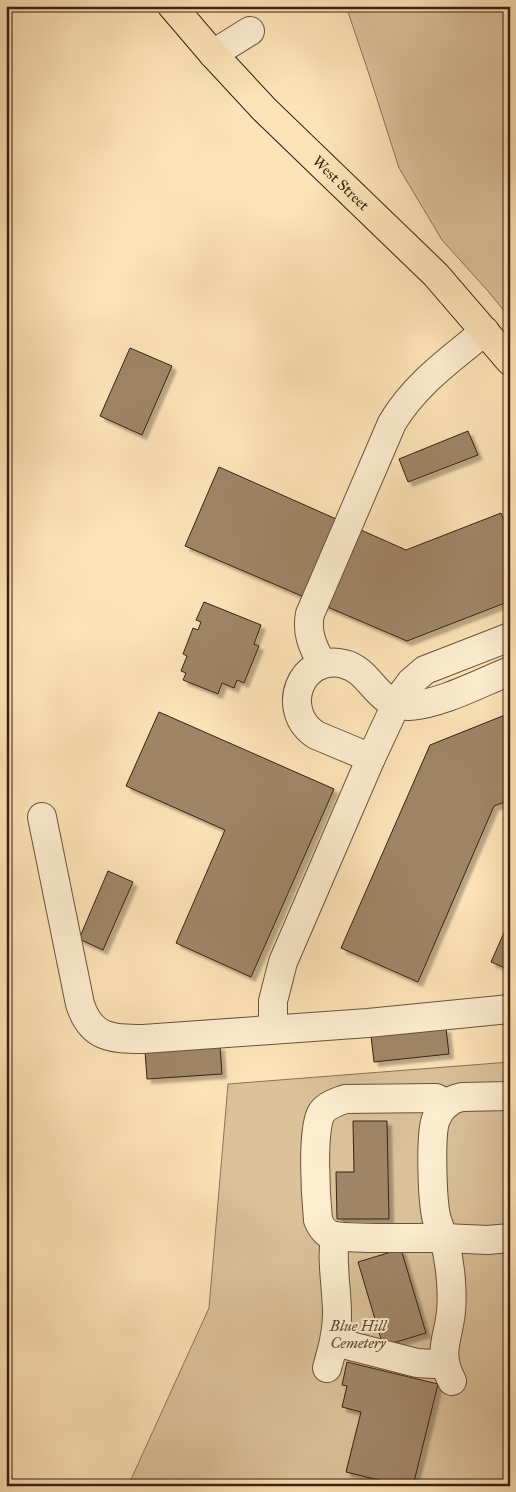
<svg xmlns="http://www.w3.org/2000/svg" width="516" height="1492" viewBox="0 0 516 1492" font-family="'IM FELL Great Primer',serif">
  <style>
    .green { fill: #dbc29b; stroke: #8a7256 }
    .building { fill: #9f8667; stroke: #3a2111; filter: url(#shadow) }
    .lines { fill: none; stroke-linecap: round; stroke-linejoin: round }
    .minor-casing { stroke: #6a523a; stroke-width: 30 }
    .major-casing { stroke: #3a2111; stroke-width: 30 }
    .minor { stroke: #fdedd0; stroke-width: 28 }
    .major { stroke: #fce3b7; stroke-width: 28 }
    .labels { text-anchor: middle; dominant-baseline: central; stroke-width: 4; stroke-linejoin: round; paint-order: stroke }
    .street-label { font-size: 15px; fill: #3a2111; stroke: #fdedd0 }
    .park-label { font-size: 15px; font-style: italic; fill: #624934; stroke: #fdedd0 }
  </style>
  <defs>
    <filter id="shadow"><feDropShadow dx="4.5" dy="4.5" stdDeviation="1" flood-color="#0004"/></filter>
  </defs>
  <rect width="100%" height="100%" fill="#fce3b7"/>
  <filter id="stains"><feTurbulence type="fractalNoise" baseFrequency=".004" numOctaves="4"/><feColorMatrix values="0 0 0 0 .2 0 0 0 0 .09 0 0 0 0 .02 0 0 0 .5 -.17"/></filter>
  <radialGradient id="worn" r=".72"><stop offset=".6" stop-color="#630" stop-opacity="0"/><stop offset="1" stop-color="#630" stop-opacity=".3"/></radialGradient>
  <g class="green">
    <polygon points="346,6 510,6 510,318 487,290 442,240 399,168 369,74"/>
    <polygon points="510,1062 510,1486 128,1486 209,1308 228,1084"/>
  </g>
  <g class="building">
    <polygon points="130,348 172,366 142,435 100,416"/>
    <polygon points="468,431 478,455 408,482 399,459"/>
    <polygon points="219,467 406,550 501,513 510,536 510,601 407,641 185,546"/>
    <polygon points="204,602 261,625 254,644 259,646 244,683 237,680 234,688 222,683 218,694 183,680 186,673 181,671 187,656 183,654 193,628 198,630 201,622 196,620"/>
    <polygon points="159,712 334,789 251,977 176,943 225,830 126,786"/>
    <polygon points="510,713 510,800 494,806 418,982 341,948 430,745"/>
    <polygon points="108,871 133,882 103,950 79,939"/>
    <polygon points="510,919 510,970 491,962"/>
    <polygon points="446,1028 449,1054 374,1062 371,1036"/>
    <polygon points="220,1046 222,1074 147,1079 145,1051"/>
    <polygon points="353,1121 387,1121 389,1219 337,1219 336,1172 354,1172"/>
    <polygon points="401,1249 426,1333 383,1346 358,1262"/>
    <polygon points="347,1362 438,1384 413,1486 403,1486 346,1472 361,1412 342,1407 347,1386 342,1385"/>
  </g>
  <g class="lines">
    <g class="minor-casing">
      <g id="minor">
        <polyline points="213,54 250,31"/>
        <path d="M322,664C313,647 306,633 310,614L392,423C415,384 450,360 485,331"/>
        <path d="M371,758L316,735C279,711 300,653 344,664C371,670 377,707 409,706C441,704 480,683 510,671"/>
        <path d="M42,817L80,1004C91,1038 111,1039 143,1039L368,1023L510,1009"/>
        <polyline points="273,1029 273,1001 283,962 371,758 399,698 411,682 425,670 510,637"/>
        <path d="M510,1096L462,1097C450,1099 441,1107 436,1119C430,1133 432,1203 437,1220C439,1226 441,1232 444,1238L488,1240L510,1238"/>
        <path d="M447,1104L436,1098L345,1099C337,1102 327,1105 322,1112C311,1127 316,1200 318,1220C320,1225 322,1229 327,1233C339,1241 424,1237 444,1238C450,1262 453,1287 451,1312C448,1340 437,1353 452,1381"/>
        <polyline points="335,1342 417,1363 434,1364 444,1362"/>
        <path d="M327,1368C332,1350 337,1333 337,1314C337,1288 331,1262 335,1236"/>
      </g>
    </g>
    <g class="major-casing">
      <g id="major">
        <path id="s1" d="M172,6L213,54L264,109L436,275L510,361"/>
      </g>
    </g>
    <use href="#minor" class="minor"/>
    <use href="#major" class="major"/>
  </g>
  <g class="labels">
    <g class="street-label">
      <text stroke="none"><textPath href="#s1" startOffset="245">West Street</textPath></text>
    </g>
    <g class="park-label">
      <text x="358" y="1326">Blue Hill<tspan x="358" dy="17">Cemetery</tspan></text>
    </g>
  </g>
  <rect width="516" height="1492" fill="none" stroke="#fce3b7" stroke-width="25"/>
  <rect x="8" y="8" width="501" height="1477" fill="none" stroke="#3a2111" stroke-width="2.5"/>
  <rect x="12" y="12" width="491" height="1467" fill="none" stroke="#3a2111"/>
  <rect width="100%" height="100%" filter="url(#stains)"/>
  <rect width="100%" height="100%" fill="url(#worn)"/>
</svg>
